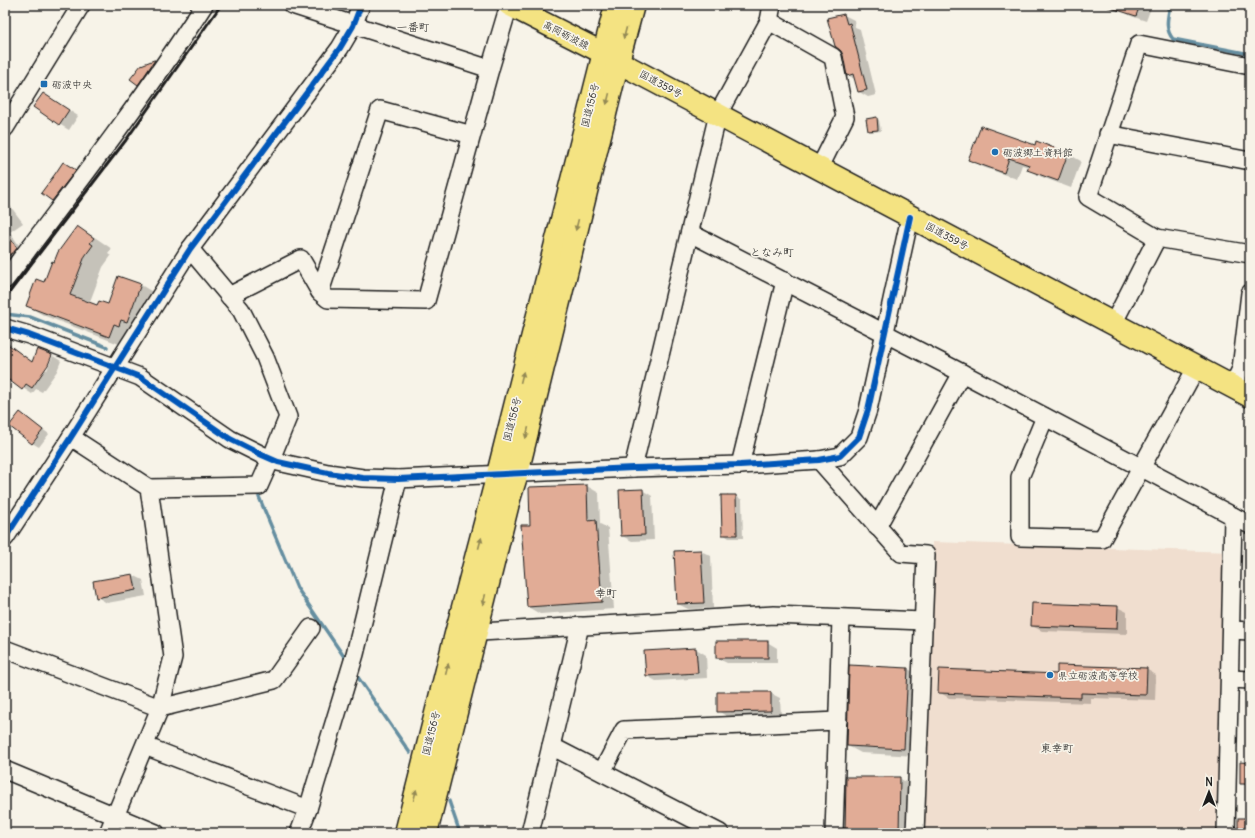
<svg xmlns="http://www.w3.org/2000/svg" width="1255" height="838" viewBox="0 0 1255 838" font-family="Delius,'Klee One',sans-serif">
  <style>
    .built { fill: #f0decf }
    .shadow { fill: #0003 }
    .lines { fill: none; stroke-linecap: round; stroke-linejoin: round }
    .stream { stroke: #658ea0; stroke-width: 3.5 }
    .building { fill: #e1ac96; stroke: #1c1c1c }
    .minor-casing { stroke: #1c1c1c; stroke-width: 20 }
    .major-casing { stroke: #1c1c1c; stroke-width: 24 }
    .highway-casing { stroke: #1c1c1c; stroke-width: 25 }
    .minor { stroke: #f7f3e8; stroke-width: 17 }
    .major { stroke: #f4e382; stroke-width: 21 }
    .highway { stroke: #f4e382; stroke-width: 22 }
    .rail { stroke: #1c1c1c; stroke-width: 3 }
    .cycleway-casing { stroke: #f7f3e8; stroke-width: 8 }
    .cycleway { stroke: #0057b8; stroke-width: 6 }
    .oneway { fill: #938954 }
    .poi-dot { fill: #1f6fb2; stroke: #f7f3e8; stroke-width: 1.5 }
    .labels { text-anchor: middle; dominant-baseline: central; stroke-width: 3.5; stroke-linejoin: round; paint-order: stroke }
    .street-label { font-size: 10px; fill: #1c1c1c; stroke: #f7f3e8 }
    .poi-label { font-size: 10px; fill: #1c1c1c; stroke: #f7f3e8; text-anchor: start }
    .neighbourhood-label { font-size: 11px; fill: #1c1c1c; stroke: #f7f3e8 }
  </style>
  <rect width="100%" height="100%" fill="#f7f3e8"/>
  <filter id="ink" filterUnits="userSpaceOnUse"><feTurbulence type="fractalNoise" baseFrequency=".025" numOctaves="2"/><feDisplacementMap in="SourceGraphic" scale="8" xChannelSelector="R" yChannelSelector="G"/><feConvolveMatrix kernelMatrix="1 2 1 2 8 2 1 2 1" color-interpolation-filters="sRGB"/></filter>
  <g filter="url(#ink)">
    <polygon class="built" points="932,542 1232,552 1221,833 922,833"/>
    <g class="shadow">
      <polygon points="1123,5 1152,5 1146,21 1131,16 1121,10"/>
      <polygon points="844,15 854,20 855,27 860,29 876,95 868,97 859,92 856,80 848,75 844,54 829,19"/>
      <polygon points="155,61 163,65 146,89 138,84 141,66"/>
      <polygon points="53,100 78,116 69,130 59,124"/>
      <polygon points="876,118 879,120 881,131 872,132 869,131"/>
      <polygon points="1035,147 1068,154 1081,161 1071,188 1042,177 1028,170 1029,167 1022,165 1017,179 983,167 970,159"/>
      <polygon points="68,166 80,174 57,203 42,193"/>
      <polygon points="5,199 23,223 10,232 24,253 5,280"/>
      <polygon points="77,227 96,238 112,249 108,254 111,256 103,267 89,304 98,307 108,305 119,277 141,285 159,296 127,347 45,316 27,306 45,283 54,263"/>
      <polygon points="5,342 33,362 51,355 45,370 47,370 53,356 61,361 57,371 42,392 36,389 32,394 5,376"/>
      <polygon points="21,413 49,434 39,447 32,443"/>
      <polygon points="587,486 599,493 600,524 608,528 614,609 540,614 528,607 531,526"/>
      <polygon points="642,490 652,496 654,540 632,541 622,536"/>
      <polygon points="736,496 742,500 743,538 729,538 723,534"/>
      <polygon points="701,551 711,556 713,608 688,609 678,604"/>
      <polygon points="133,575 143,580 146,596 107,603 97,597"/>
      <polygon points="1117,607 1127,612 1127,634 1042,631 1032,626"/>
      <polygon points="767,642 777,648 777,663 727,663 717,658"/>
      <polygon points="696,649 706,655 707,678 656,681 647,676"/>
      <polygon points="850,666 908,669 921,676 917,756 861,753 848,746"/>
      <polygon points="1146,669 1156,675 1155,700 1091,698 1091,703 949,698 939,692 1058,675"/>
      <polygon points="770,693 780,698 781,716 728,717 718,711"/>
      <polygon points="1250,764 1250,788 1241,783"/>
      <polygon points="899,778 913,786 912,833 846,833"/>
    </g>
    <g class="lines">
      <g class="stream">
        <path d="M1170,5C1168,17 1164,28 1173,39L1250,54"/>
        <polyline points="5,314 30,317 107,347"/>
        <polyline points="259,497 297,588 347,661"/>
        <polyline points="355,673 410,753"/>
        <polyline points="449,801 460,833"/>
      </g>
    </g>
    <g class="building">
      <polygon points="1108,5 1140,5 1136,16 1108,7"/>
      <polygon points="844,14 847,24 850,23 867,90 858,92 853,74 847,76 843,55 841,51 835,46 827,18"/>
      <polygon points="154,60 155,60 138,85 130,79 141,65"/>
      <polygon points="43,93 69,110 59,125 33,107"/>
      <polygon points="877,117 878,130 868,131 866,119"/>
      <polygon points="981,126 1035,145 1036,141 1068,153 1058,181 1027,170 1029,165 1009,158 1004,173 968,160"/>
      <polygon points="63,162 76,170 52,201 41,193 55,174"/>
      <polygon points="77,226 94,238 90,243 93,245 85,256 70,295 97,305 99,301 108,304 118,276 141,284 127,322 121,320 119,326 114,324 109,337 26,306 36,279 44,282 52,261 54,262 58,252"/>
      <polygon points="5,231 17,248 14,252 5,258"/>
      <polygon points="5,342 32,362 37,349 52,355 48,365 32,388 26,384 22,390 5,377"/>
      <polygon points="20,412 43,430 32,444 9,426"/>
      <polygon points="587,485 588,521 596,520 602,602 527,607 521,525 530,525 529,487"/>
      <polygon points="643,489 645,535 621,536 619,490"/>
      <polygon points="721,495 736,495 737,535 722,535"/>
      <polygon points="701,550 704,603 677,604 674,551"/>
      <polygon points="133,574 136,590 96,598 93,581"/>
      <polygon points="1032,603 1118,606 1117,629 1031,626"/>
      <rect x="716" y="641" width="52" height="17"/>
      <polygon points="696,648 698,673 646,676 644,651"/>
      <polygon points="849,665 908,668 904,749 847,746"/>
      <polygon points="1057,665 1147,668 1146,695 1081,693 1081,698 938,693 939,669 1057,674"/>
      <polygon points="717,692 771,692 771,711 717,712"/>
      <polygon points="1240,762 1250,763 1250,784 1240,784"/>
      <polygon points="846,777 900,777 899,833 845,833"/>
      <rect x="1238" y="818" width="12" height="15"/>
    </g>
    <g class="lines">
      <g class="minor-casing">
        <g id="minor">
          <polyline points="292,5 490,69 509,5"/>
          <polyline points="769,21 833,57 845,117 819,169"/>
          <polyline points="5,128 81,5"/>
          <polyline points="1108,134 1250,161"/>
          <polyline points="472,135 380,110 320,292 328,299 426,301 490,69"/>
          <polyline points="690,233 962,373 1250,525"/>
          <polyline points="1157,238 1250,254"/>
          <path d="M5,280C73,190 143,100 204,5"/>
          <polyline points="229,296 301,259 320,292"/>
          <polyline points="1113,324 1157,238 1088,197 1139,44 1250,66"/>
          <polyline points="5,328 29,335 140,377 230,439 262,455 278,462 328,473 363,478 398,479 633,468 740,465 819,460 840,456 859,437 868,410 910,217"/>
          <polyline points="1232,387 1241,369 1250,293"/>
          <polyline points="1045,417 1020,477 1020,537 1102,539 1196,368"/>
          <polyline points="71,437 149,488 173,657 160,708 108,833"/>
          <polyline points="819,460 901,553 926,555 915,833"/>
          <polyline points="740,465 785,281"/>
          <polyline points="633,468 718,114 769,21 772,5"/>
          <polyline points="149,488 259,486 271,459 288,417 265,357 241,310 190,249"/>
          <polyline points="877,527 962,373"/>
          <polyline points="5,538 71,437 190,249 340,48 353,26 361,5"/>
          <polyline points="1231,630 1250,631"/>
          <polyline points="464,633 774,615 923,621"/>
          <polyline points="5,649 160,708 274,680 311,628"/>
          <polyline points="1230,679 1250,680"/>
          <polyline points="145,746 308,809"/>
          <polyline points="551,746 720,833"/>
          <polyline points="5,770 156,833"/>
          <polyline points="602,772 624,730 838,721"/>
          <polyline points="299,833 308,809 355,654 398,479"/>
          <polyline points="530,833 580,626"/>
          <polyline points="834,833 841,618"/>
          <polyline points="1226,833 1233,516"/>
        </g>
      </g>
      <g class="major-casing">
        <polyline id="major" points="509,5 603,53"/>
      </g>
      <g class="highway-casing">
        <g id="highway">
          <polyline points="605,55 1250,396"/>
          <polyline points="406,833 456,634 498,474 616,5"/>
          <polyline points="426,833 509,499 517,473 618,61 633,5"/>
        </g>
      </g>
      <use href="#minor" class="minor"/>
      <use href="#major" class="major"/>
      <use href="#highway" class="highway"/>
      <polyline class="rail" points="5,298 126,140 221,5"/>
      <g class="cycleway-casing">
        <g id="cycleway">
          <polyline points="5,328 29,335 140,377 230,439 262,455 278,462 328,473 363,478 398,479 633,468 740,465 819,460 840,456 859,437 868,410 910,217"/>
          <polyline points="5,538 71,437 190,249 340,48 353,26 361,5"/>
        </g>
      </g>
      <use href="#cycleway" class="cycleway"/>
    </g>
    <defs><path id="oneway-solid" d="M-6-.8H1V-3.2L6.5 0L1 3.2V.8H-6Z"/></defs>
    <g class="oneway">
      <use href="#oneway-solid" transform="translate(625 33) rotate(105)"/>
      <use href="#oneway-solid" transform="translate(608 99) rotate(104)"/>
      <use href="#oneway-solid" transform="translate(577 225) rotate(104)"/>
      <use href="#oneway-solid" transform="translate(522 377) rotate(-76)"/>
      <use href="#oneway-solid" transform="translate(527 433) rotate(104)"/>
      <use href="#oneway-solid" transform="translate(480 543) rotate(-75)"/>
      <use href="#oneway-solid" transform="translate(484 600) rotate(104)"/>
      <use href="#oneway-solid" transform="translate(447 669) rotate(-76)"/>
      <use href="#oneway-solid" transform="translate(415 795) rotate(-76)"/>
    </g>
  </g>
  <g class="poi-dot">
    <rect x="40" y="80" width="8" height="8" rx="2"/>
    <circle cx="995" cy="152" r="4"/>
    <circle cx="1050" cy="675" r="4"/>
  </g>
  <g class="labels">
    <g class="street-label">
      <text transform="translate(566 35) rotate(27)">高岡砺波線</text>
      <text transform="translate(661 84) rotate(28)">国道359号</text>
      <text transform="translate(590 105) rotate(-76)">国道156号</text>
      <text transform="translate(947 236) rotate(28)">国道359号</text>
      <text transform="translate(512 419) rotate(-76)">国道156号</text>
      <text transform="translate(431 733) rotate(-76)">国道156号</text>
    </g>
    <g class="poi-label">
      <text x="52" y="84">砺波中央</text>
      <text x="1003" y="152">砺波郷土資料館</text>
      <text x="1058" y="675">県立砺波高等学校</text>
    </g>
    <g class="neighbourhood-label">
      <text x="413" y="27">一番町</text>
      <text x="772" y="252">となみ町</text>
      <text x="606" y="593">幸町</text>
      <text x="1057" y="748">東幸町</text>
    </g>
  </g>
  <rect width="1255" height="838" fill="none" stroke="#f7f3e8" stroke-width="20"/>
  <rect x="10" y="10" width="1235" height="818" fill="none" stroke="#1c1c1c" stroke-width="1.5" filter="url(#ink)"/>
  <g transform="translate(1209 792)" stroke="#f7f3e8" stroke-width="3" paint-order="stroke">
  <path d="M0-3L7 15L0 10L-7 15Z" fill="#1c1c1c"/>
  <text y="-6" font-size="11" font-weight="bold" text-anchor="middle" fill="#1c1c1c">N</text>
  </g>
</svg>
